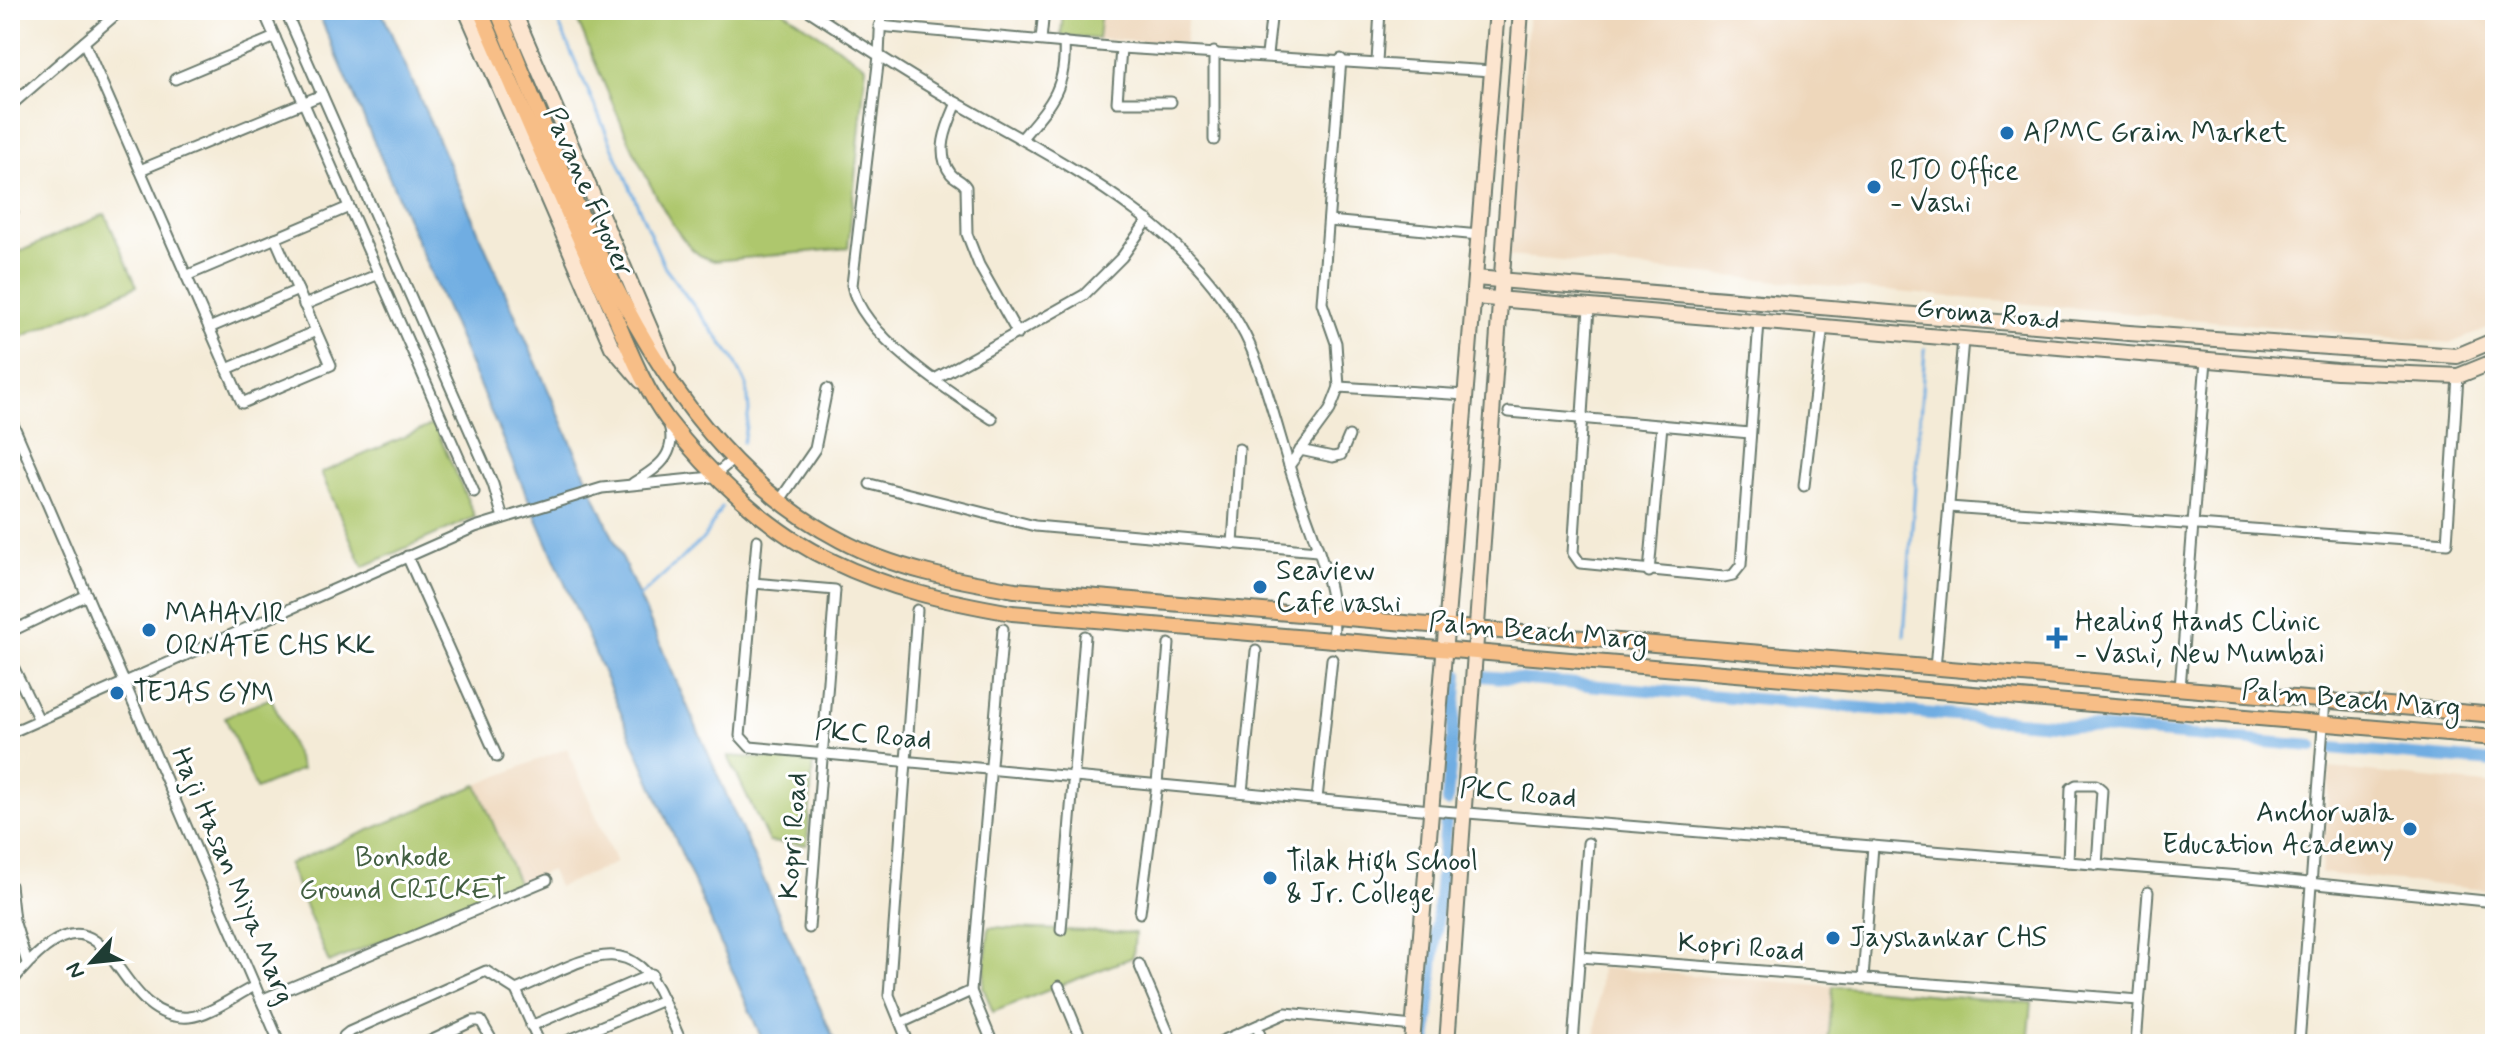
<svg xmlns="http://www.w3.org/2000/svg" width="2505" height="1054" viewBox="0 0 2505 1054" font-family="Mynerve,sans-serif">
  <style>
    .built { fill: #eed7bb }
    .green { fill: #aec76d; stroke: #668250; stroke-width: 2 }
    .water { fill: #70ade2; stroke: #48758b; stroke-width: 2 }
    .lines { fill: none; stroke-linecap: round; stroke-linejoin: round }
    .stream { stroke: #70ade2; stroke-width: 3 }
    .canal { stroke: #70ade2; stroke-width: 12 }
    .minor-casing { stroke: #6a7a6d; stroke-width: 13 }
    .secondary-casing { stroke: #6a7a6d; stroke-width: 18 }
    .primary-casing { stroke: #6a7a6d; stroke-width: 18 }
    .minor { stroke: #fff; stroke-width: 9 }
    .secondary { stroke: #fce5cf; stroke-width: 14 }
    .primary { stroke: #f7be87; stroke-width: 14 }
    .poi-dot { fill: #1f6fb2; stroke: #fff; stroke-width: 3 }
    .labels { text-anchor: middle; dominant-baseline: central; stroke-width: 6; stroke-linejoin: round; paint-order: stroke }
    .poi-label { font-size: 28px; fill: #1f3d34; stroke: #fff; text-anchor: start }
    .street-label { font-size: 28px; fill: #1f3d34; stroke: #fff }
    .park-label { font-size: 28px; fill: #436042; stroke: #fff }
  </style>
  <rect width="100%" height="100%" fill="#fff"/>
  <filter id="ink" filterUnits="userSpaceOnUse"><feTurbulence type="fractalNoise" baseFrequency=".0125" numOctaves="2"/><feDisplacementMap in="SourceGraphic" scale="16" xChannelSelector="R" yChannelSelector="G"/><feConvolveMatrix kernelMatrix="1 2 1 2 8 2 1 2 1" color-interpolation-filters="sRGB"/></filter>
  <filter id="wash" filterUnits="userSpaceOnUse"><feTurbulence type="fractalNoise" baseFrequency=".006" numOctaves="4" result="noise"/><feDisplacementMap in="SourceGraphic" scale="32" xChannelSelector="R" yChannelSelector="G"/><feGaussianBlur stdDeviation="1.8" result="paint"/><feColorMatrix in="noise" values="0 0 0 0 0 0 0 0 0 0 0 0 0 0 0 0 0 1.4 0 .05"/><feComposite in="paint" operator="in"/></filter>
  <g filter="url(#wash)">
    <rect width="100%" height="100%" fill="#f4ebd7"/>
    <g class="built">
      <polygon points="1101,10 1188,10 1185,44 1098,39"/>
      <polygon points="1529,10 2495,10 2495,326 2451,343 1508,256"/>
      <polygon points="567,748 616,863 558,887 551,870 518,883 477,785"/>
      <polygon points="2330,768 2495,785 2495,891 2321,873"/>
      <polygon points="1601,968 1833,986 1828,1044 1595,1044"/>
    </g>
    <g class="green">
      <path d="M573,10H782L866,66L848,248L714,261C709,259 701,257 697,253C659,227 595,60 573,10Z"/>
      <polygon points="1063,10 1101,10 1098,39 1061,36"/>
      <polygon points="105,214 137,286 10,342 10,256"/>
      <polygon points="434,424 475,517 363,567 321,473"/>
      <polygon points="271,698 302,769 256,789 225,717"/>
      <polygon points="728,756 813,762 807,845 769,842"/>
      <polygon points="477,785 518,883 329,963 288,864"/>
      <polygon points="989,927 1135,933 1133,957 993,1012 983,987"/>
      <polygon points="1833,986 2032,1003 2028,1044 1828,1044"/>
    </g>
    <polygon class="water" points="317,10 381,10 836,1044 764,1044"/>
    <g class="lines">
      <g class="stream">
        <polyline points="553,10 665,268 734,359 747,386 749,411 743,442"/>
        <polyline points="636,600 704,538 722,507"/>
        <polyline points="1904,636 1925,349"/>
      </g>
      <g class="canal">
        <polyline points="1481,676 2313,746"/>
        <polyline points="2331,748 2495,762"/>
        <polyline points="1447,802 1458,674"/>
        <polyline points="1426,1044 1446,820"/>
      </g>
    </g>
  </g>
  <g filter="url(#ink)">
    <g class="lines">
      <g class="minor-casing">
        <g id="minor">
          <polyline points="263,10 474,492"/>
          <polyline points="285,10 493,484 503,518"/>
          <path d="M808,10C857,42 906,74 957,103C1064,164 1185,220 1245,335C1264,372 1279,436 1293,478C1309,528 1339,588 1333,641"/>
          <path d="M881,10L879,56L852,285C860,334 951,393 992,419"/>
          <polyline points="879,26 1121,48 1492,71"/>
          <polyline points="1041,40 1044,10"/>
          <polyline points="84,42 242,403 331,365 275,238"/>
          <polyline points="1121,48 1117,102 1171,102"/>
          <polyline points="1267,55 1272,10"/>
          <polyline points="1377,62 1380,10"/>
          <polyline points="175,79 275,37"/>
          <path d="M957,103C948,124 934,152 951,174C955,179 962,180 966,187L967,234L979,265L1018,334"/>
          <polyline points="10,106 121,10"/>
          <path d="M1022,138C1050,105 1067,88 1064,42"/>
          <polyline points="1214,140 1214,52"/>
          <polyline points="140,170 322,95"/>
          <polyline points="10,205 13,212"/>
          <polyline points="1329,221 1479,235"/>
          <polyline points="186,276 349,207"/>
          <polyline points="304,305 379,274"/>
          <polyline points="1589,307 1573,553 1580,563 1724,577 1733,575 1741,565 1759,322"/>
          <polyline points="209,328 298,290"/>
          <polyline points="227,369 316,331"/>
          <polyline points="935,379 1084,295 1122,257 1148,220"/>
          <polyline points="1339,387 1466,395"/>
          <polyline points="1509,412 1750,433"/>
          <polyline points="10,417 280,1044"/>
          <polyline points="1300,450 1333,457 1341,455 1349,436"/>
          <polyline points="1289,466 1330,410 1339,387 1336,343 1322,303 1341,59"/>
          <path d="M633,483C656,469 678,456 669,425"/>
          <polyline points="870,484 1035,526 1317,551"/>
          <polyline points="1804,486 1823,325"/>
          <polyline points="780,500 815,449 827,389"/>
          <polyline points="1949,507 2447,543 2458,376"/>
          <polyline points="757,540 740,736 750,747 1431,810 2239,876 2495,902"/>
          <polyline points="1233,544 1239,449"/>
          <polyline points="407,556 497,757"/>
          <polyline points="1649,572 1662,425"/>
          <polyline points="753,583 835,590 809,928"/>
          <polyline points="10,632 87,595"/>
          <polyline points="10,660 39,720"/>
          <polyline points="1935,669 1963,339"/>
          <polyline points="2180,688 2206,360"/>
          <polyline points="10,733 475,527 602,488 712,477 734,459"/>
          <polyline points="1242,792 1256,651"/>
          <polyline points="1317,799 1332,659"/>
          <polyline points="2068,862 2071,788 2076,785 2096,785 2102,790 2097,865"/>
          <polyline points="10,885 14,920 27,963"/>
          <polyline points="1140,913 1157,784 1169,644"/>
          <polyline points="1061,930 1085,636"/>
          <polyline points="1580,957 2139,1000"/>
          <polyline points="1139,964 1173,1044"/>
          <polyline points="1863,979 1873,846"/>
          <path d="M10,984C117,853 105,1023 189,1017C210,1015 236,995 255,986"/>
          <polyline points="1059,986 1083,1044"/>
          <polyline points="516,990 540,1044"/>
          <polyline points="261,1000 547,880"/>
          <polyline points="901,1023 971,991"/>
          <polyline points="531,1026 652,974"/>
          <polyline points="1257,1026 1263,1044"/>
          <path d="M344,1044V1036L349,1032L486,971L516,990C575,966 629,922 663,1000"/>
          <polyline points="424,1044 473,1021 481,1021 494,1044"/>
          <polyline points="560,1044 663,1000 682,1044"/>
          <polyline points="909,1044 889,995 917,610"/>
          <polyline points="993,1044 971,991 1003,629"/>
          <polyline points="1215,1044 1286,1013 1413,1026"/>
          <polyline points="1573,1044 1588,843"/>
          <polyline points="2136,1044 2148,892"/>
          <polyline points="2299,1044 2325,700"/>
        </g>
      </g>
      <g class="secondary-casing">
        <g id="secondary">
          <polyline points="466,10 612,347 641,381"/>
          <polyline points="513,10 668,370"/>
          <polyline points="1475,278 2129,333 2457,356 2495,340"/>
          <polyline points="1474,297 2337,371 2458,376 2495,361"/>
          <polyline points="1412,1044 1497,10"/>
          <polyline points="1447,1044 1521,10"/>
        </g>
      </g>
      <g class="primary-casing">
        <g id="primary">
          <path d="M480,10C523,109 564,208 610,305C627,343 642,385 667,419C709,474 769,532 832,561C889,589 949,602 1012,613L2495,738"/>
          <path d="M497,10C576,196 648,440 840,540C894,569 955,580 1015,590L2495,715"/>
        </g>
      </g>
      <use href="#minor" class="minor"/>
      <use href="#secondary" class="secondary"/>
      <use href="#primary" class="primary"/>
    </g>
  </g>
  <g class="poi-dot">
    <circle cx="2007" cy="133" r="8"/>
    <circle cx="1874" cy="187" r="8"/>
    <circle cx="1260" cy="587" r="8"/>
    <circle cx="149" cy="630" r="8"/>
    <path d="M2053 626h8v8h8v8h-8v8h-8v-8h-8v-8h8z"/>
    <circle cx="117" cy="693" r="8"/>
    <circle cx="2410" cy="829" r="8"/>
    <circle cx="1270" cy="878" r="8"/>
    <circle cx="1833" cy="938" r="8"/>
  </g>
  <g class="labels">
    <g class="poi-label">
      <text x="2023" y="133">APMC Grain Market</text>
      <text x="1890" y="171">RTO Office<tspan x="1890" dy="32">- Vashi</tspan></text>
      <text x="1276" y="571">Seaview<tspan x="1276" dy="32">Cafe vashi</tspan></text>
      <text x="165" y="614">MAHAVIR<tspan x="165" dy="32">ORNATE CHS KK</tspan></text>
      <text x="2075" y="622">Healing Hands Clinic<tspan x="2075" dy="32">- Vashi, New Mumbai</tspan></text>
      <text x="133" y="693">TEJAS GYM</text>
      <text x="2394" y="813" text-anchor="end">Anchorwala<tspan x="2394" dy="32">Education Academy</tspan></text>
      <text x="1286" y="862">Tilak High School<tspan x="1286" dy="32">&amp; Jr. College</tspan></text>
      <text x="1849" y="938">Jayshankar CHS</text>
    </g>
    <g class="street-label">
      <text transform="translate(588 192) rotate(66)">Pavane Flyover</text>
      <text transform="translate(1988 315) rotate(5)">Groma Road</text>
      <text transform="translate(1538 632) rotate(5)">Palm Beach Marg</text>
      <text transform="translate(2351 700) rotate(5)">Palm Beach Marg</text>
      <text transform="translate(873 736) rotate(5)">PKC Road</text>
      <text transform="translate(1518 794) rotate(5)">PKC Road</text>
      <text transform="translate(794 836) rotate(-86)">Kopri Road</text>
      <text transform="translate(232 876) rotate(67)">Haji Hasan Miya Marg</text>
      <text transform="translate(1741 948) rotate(4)">Kopri Road</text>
    </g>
    <g class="park-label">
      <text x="403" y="858">Bonkode<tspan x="403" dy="32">Ground CRICKET</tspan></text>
    </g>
  </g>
  <rect width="2505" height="1054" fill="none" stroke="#fff" stroke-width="40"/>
  <g transform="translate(92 962) rotate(243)" stroke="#ffffff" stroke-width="6" paint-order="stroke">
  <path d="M0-6L14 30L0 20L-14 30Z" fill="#1f3d34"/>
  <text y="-12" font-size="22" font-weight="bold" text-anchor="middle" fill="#1f3d34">N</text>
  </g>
</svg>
